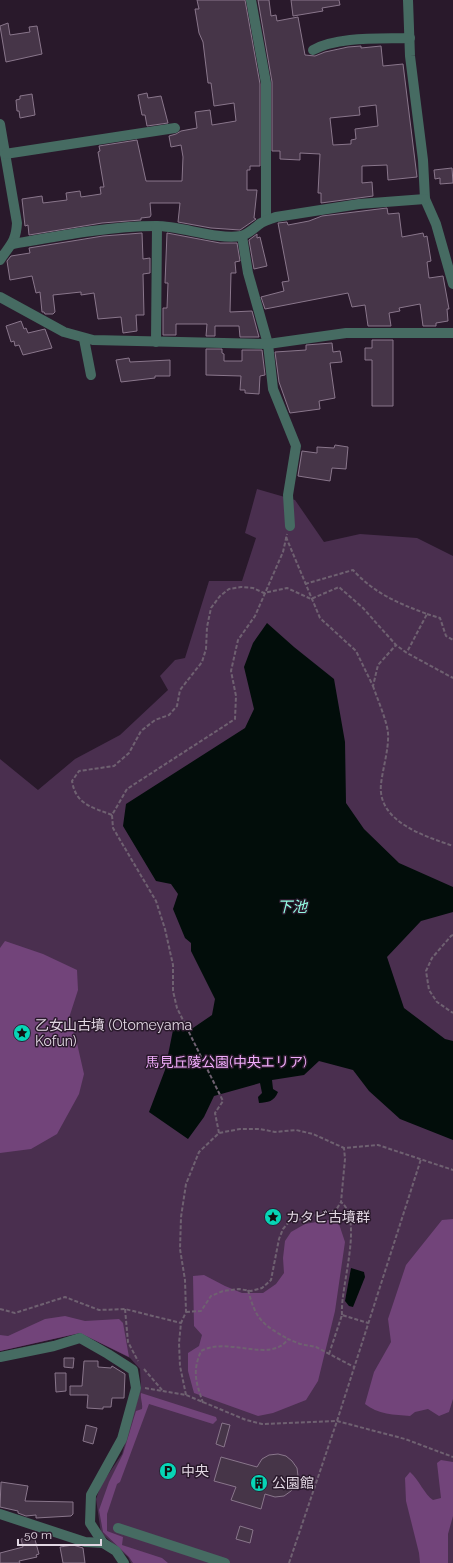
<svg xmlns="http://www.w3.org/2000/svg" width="453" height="1563" viewBox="0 0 453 1563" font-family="Raleway,'Noto Sans JP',sans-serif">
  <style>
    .green { fill: #4a2f4f }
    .forest { fill: #72447a }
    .water { fill: #020d0a }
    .building { fill: #463548; stroke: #89768b; fill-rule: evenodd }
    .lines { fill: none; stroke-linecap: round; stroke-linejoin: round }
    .path { stroke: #6f6171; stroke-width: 2; stroke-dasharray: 4 2; stroke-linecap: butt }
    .minor { stroke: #466b62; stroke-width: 10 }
    .labels { text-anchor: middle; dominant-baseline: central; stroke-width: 3; stroke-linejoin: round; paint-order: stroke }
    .poi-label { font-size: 14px; fill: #e2d7e3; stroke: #29192b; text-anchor: start }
    .park-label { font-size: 14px; fill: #f0acfb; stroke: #29192b }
    .water-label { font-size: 15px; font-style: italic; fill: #93fbe3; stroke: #29192b }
  </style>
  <rect width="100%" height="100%" fill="#29192b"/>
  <polygon class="green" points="257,489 295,500 324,542 360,534 417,538 453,556 453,1563 131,1563 128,1557 101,1533 96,1499 101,1485 122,1454 141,1387 140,1369 130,1358 80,1333 0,1351 0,759 38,790 75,759 120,735 168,690 160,676 175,660 185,658 209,581 242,581 256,538 245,533"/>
  <g class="forest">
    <polygon points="5,941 43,954 77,970 78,990 68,1021 74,1030 84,1074 79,1094 57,1134 31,1149 0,1153 0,948"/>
    <path d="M453,1219V1399L449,1412L439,1416L428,1409L415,1412L410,1416C395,1415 377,1414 365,1404L374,1372L391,1342L388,1319L406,1265L442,1220Z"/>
    <polygon points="328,1220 338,1221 345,1242 335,1311 318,1381 306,1400 273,1413 258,1416 194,1393 188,1371 188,1353 199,1346 202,1335 194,1326 193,1276 204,1275 225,1286 242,1293 263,1293 276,1284 284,1273 283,1258 285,1241 291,1232 305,1224"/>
    <polygon points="65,1316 85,1321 119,1319 123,1323 129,1357 80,1333 0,1351 0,1335 8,1336 45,1319"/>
    <path d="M141,1393L216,1417L217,1420L213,1424L149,1404L120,1482L117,1484L107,1514V1531L123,1537L122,1545L162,1558L168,1563H133L129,1557L103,1532L99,1510L109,1482L123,1454L136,1411L142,1409C143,1403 140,1399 141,1393Z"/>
    <path d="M441,1460L453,1462V1516L448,1534V1563H420L419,1553L406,1501L405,1478L410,1472C419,1480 425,1495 433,1500L441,1498L437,1463Z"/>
  </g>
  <g class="water">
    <path d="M267,623L294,647L334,679L345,742L346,803L364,829L399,863L453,887V912L421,921L387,957L404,1008L445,1039L453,1041V1140L400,1119L369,1091L353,1070L319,1061L304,1075L272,1080L273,1089L278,1092C274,1102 268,1102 259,1103L258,1097L262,1093L260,1083L214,1096L204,1117L188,1139L149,1112L165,1070L173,1030L193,1028L212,1015L215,999L191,951V943L185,938L173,909L178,894L171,884L156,881L123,826L126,804L245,728L254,709L244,667L253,643Z"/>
    <polygon points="351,1268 364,1272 365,1277 353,1307 349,1306 345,1301"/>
  </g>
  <g class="building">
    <polygon points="197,0 245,0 260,84 260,166 250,166 250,170 247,170 247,190 257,190 254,218 256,219 240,230 211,228 178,222 180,203 150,203 151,215 150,217 141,218 141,220 102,223 29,235 28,225 25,226 22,199 42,196 43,203 67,200 66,193 80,191 81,197 101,194 100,187 104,187 98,152 100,151 99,146 137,140 146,181 182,181 183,157 181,145 171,147 169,136 176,134 181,131 197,128 195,112 210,110 212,125 236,121 234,103 214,106 211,83 208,83 203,42 199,33 195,9 199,9"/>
    <path d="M258,0H269L271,16L276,15L277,21L298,17L305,55L315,56L325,52L348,47L361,46V48L381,46L383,66L403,64L417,177L388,180L387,165L362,166V183L372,182L373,196L321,203V193H318L320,154L300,153V160L280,159V151H272V82ZM376,105L378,126L355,129L356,139L351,140V144L333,145L330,118L360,115L359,107Z"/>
    <polygon points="291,0 339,0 340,5 322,8 323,11 293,16"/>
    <polygon points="8,23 10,35 30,32 29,27 37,26 42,54 6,62 0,26"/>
    <polygon points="147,93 148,98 161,96 168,123 147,126 145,115 142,115 138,95"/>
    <polygon points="32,94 35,115 20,118 19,111 17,111 16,100 20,99 20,96"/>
    <polygon points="452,168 453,183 440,184 440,178 435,179 434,170"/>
    <polygon points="387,208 388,214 399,213 402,237 423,233 424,237 427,236 431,261 427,262 429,278 443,276 449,309 447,309 448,321 436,323 436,326 423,326 420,304 399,308 400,311 389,313 391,326 368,326 365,305 352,307 348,293 265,309 261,297 284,291 282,282 289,281 278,223 287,222 288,225 309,221 322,216"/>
    <polygon points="142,233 143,259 150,258 150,273 143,274 144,315 136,315 137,331 123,333 121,317 98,319 94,293 81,295 81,292 53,295 55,312 53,314 45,314 44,312 42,312 40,292 36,293 32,276 10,280 7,261 11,256 30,253 29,248 103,236"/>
    <polygon points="167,233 220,243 237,243 240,261 235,262 236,273 231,273 230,312 252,311 259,337 240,337 239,326 215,326 215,336 206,336 207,324 176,324 176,335 163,335 163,308 167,308 168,283 165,283"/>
    <polygon points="257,234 257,238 260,237 267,266 254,269 249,240"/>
    <polygon points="21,321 24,329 26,328 28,333 45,329 52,348 23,355 19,345 15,346 14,341 11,342 6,326"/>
    <polygon points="372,340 393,340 393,406 372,406 372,360 365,360 365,348 372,348"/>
    <polygon points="332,343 333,352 340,351 342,362 330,363 335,398 319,401 320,409 290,413 279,382 275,352 306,350 306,345"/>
    <polygon points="206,349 222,349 222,353 224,354 224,361 242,361 242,350 262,350 265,375 260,376 259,394 245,393 245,390 240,390 241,376 206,375"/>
    <polygon points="129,358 130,362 170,360 170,376 155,376 155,378 121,382 116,360"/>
    <polygon points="335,445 348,447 346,469 332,468 330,481 298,476 302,451 317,453 317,447 334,448"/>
    <polygon points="64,1358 74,1358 73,1368 64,1367"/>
    <polygon points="84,1361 98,1361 98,1367 111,1368 112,1366 125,1374 124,1398 112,1398 111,1407 103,1407 103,1409 87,1408 88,1395 70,1395 70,1386 82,1386"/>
    <polygon points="55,1373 66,1373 66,1391 56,1392"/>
    <polygon points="222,1423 230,1425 224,1447 216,1444"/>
    <polygon points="86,1425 97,1428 93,1444 83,1441"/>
    <polygon points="278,1454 286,1456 292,1461 297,1468 298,1476 296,1485 291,1491 284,1496 275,1497 265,1494 261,1509 231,1500 236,1487 214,1481 221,1457 257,1467 262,1459 269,1455"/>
    <polygon points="1,1482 28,1486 25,1501 73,1502 73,1514 71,1516 36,1518 36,1515 26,1516 18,1513 18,1511 0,1507"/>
    <polygon points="240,1526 253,1530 250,1543 236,1539"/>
    <polygon points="34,1536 39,1554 36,1555 37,1557 19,1561 20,1563 0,1563 0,1553 23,1547 21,1539"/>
    <polygon points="73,1545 83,1548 85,1563 63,1563 60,1547"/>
  </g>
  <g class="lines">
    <g class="path">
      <polyline points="286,537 320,618 356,651 373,686 378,665 396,645"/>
      <path d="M305,584L353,570C375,594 398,603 427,614L407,652"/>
      <polyline points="427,614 440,618 446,636 453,640"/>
      <path d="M373,686C377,698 387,721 388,733C389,749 383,767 381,784C377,822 425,836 453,846"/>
      <path d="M112,815C92,807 76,805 72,781L79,771L114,766L129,753L141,731L155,720L169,715L177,706L180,690L202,662L206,649L207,627L211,608L220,596L229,589L241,587L253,588L264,593L287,588L311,599L339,587L363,608L396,645L407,653L453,678"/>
      <polyline points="453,935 451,936 432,958 426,971 429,990 437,1002 453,1013"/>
      <polyline points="219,1133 215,1113 223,1101 177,1008 173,991 173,965 165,929 156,901 113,828 112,815 127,789 235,719 236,696 231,671 238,640 255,616 283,552 287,534"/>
      <path d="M248,1290C256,1320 262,1324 288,1339"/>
      <polyline points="0,1309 15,1313 65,1297 99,1310 125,1309 181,1323"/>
      <polyline points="125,1309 128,1342 138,1361"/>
      <polyline points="186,1312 201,1311 211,1296 223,1291 239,1289 251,1291 262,1288 271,1280 279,1239 283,1229 289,1222 336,1210 341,1202"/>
      <path d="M342,1315C340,1286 364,1220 341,1202L345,1159L344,1148"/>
      <polyline points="329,1354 342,1315 368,1323"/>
      <polyline points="144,1369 162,1390"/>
      <polyline points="145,1388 186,1395 246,1420 262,1424 337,1421 405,1439 453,1457"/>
      <polyline points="186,1395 180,1366 179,1343 181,1323 186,1312 185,1280 180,1249 181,1217 186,1184 199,1152 219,1133 240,1129 260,1129 275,1132 296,1130 313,1134 344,1148 378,1145 453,1170"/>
      <path d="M203,1403C196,1382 192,1372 201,1351C229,1336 271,1364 288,1339L300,1344L316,1347L354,1367"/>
      <polyline points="289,1563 337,1421 421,1159"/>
    </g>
    <g class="minor">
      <polyline points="251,0 266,83 266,220"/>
      <polyline points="408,0 410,56 423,160 425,199 436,224 453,284"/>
      <path d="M313,50C338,36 381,39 410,38"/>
      <path d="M0,124L17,223C16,242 10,245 0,260"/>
      <polyline points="5,154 175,128"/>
      <polyline points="242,236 248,273 268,344 273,389 296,446 288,495 290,526"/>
      <path d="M13,244C58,236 110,226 156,226C182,226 216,240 241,236C249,234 255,227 261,223C266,220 271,219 276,217L359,204L425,199"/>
      <polyline points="0,297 64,332 93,340 268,344 346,333 453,333"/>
      <polyline points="84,339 91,375"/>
      <polyline points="156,342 157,226"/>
      <polyline points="0,1357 54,1346 80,1338 108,1354 133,1370 136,1388 122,1439 91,1495 90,1523 103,1543 116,1551 124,1563"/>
      <polyline points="0,1514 85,1542 103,1543"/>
      <polyline points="118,1528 225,1563"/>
    </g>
  </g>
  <defs>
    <g id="sight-disc" transform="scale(0.9)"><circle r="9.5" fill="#07d5b6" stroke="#29192b"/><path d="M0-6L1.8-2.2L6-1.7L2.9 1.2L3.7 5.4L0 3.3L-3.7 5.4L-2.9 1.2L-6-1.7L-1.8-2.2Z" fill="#111"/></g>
    <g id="parking-disc" transform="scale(0.9)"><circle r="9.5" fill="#07d5b6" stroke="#29192b"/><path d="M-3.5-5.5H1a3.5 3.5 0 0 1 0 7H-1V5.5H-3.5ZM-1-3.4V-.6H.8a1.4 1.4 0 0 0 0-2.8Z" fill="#111"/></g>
    <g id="building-disc" transform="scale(0.9)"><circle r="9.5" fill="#07d5b6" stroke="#29192b"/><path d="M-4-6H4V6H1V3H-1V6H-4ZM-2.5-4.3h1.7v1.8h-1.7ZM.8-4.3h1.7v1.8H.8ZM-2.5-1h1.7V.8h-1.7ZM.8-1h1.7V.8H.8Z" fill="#111"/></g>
  </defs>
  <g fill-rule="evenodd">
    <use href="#sight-disc" x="22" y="1033"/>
    <use href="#sight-disc" x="273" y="1217"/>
    <use href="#parking-disc" x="168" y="1471"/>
    <use href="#building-disc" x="259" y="1483"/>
  </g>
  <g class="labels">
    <g class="poi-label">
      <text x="35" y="1025">乙女山古墳 (Otomeyama<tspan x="35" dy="16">Kofun)</tspan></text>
      <text x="286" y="1217">カタビ古墳群</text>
      <text x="181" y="1471">中央</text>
      <text x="272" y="1483">公園館</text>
    </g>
    <g class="park-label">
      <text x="226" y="1062">馬見丘陵公園(中央エリア)</text>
    </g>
    <g class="water-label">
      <text x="292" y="907">下池</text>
    </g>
  </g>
  <path d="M18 1539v6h83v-6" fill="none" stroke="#e2d7e3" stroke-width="2"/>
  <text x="24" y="1539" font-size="12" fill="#e2d7e3" stroke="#29192b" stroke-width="3" paint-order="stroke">50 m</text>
</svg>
